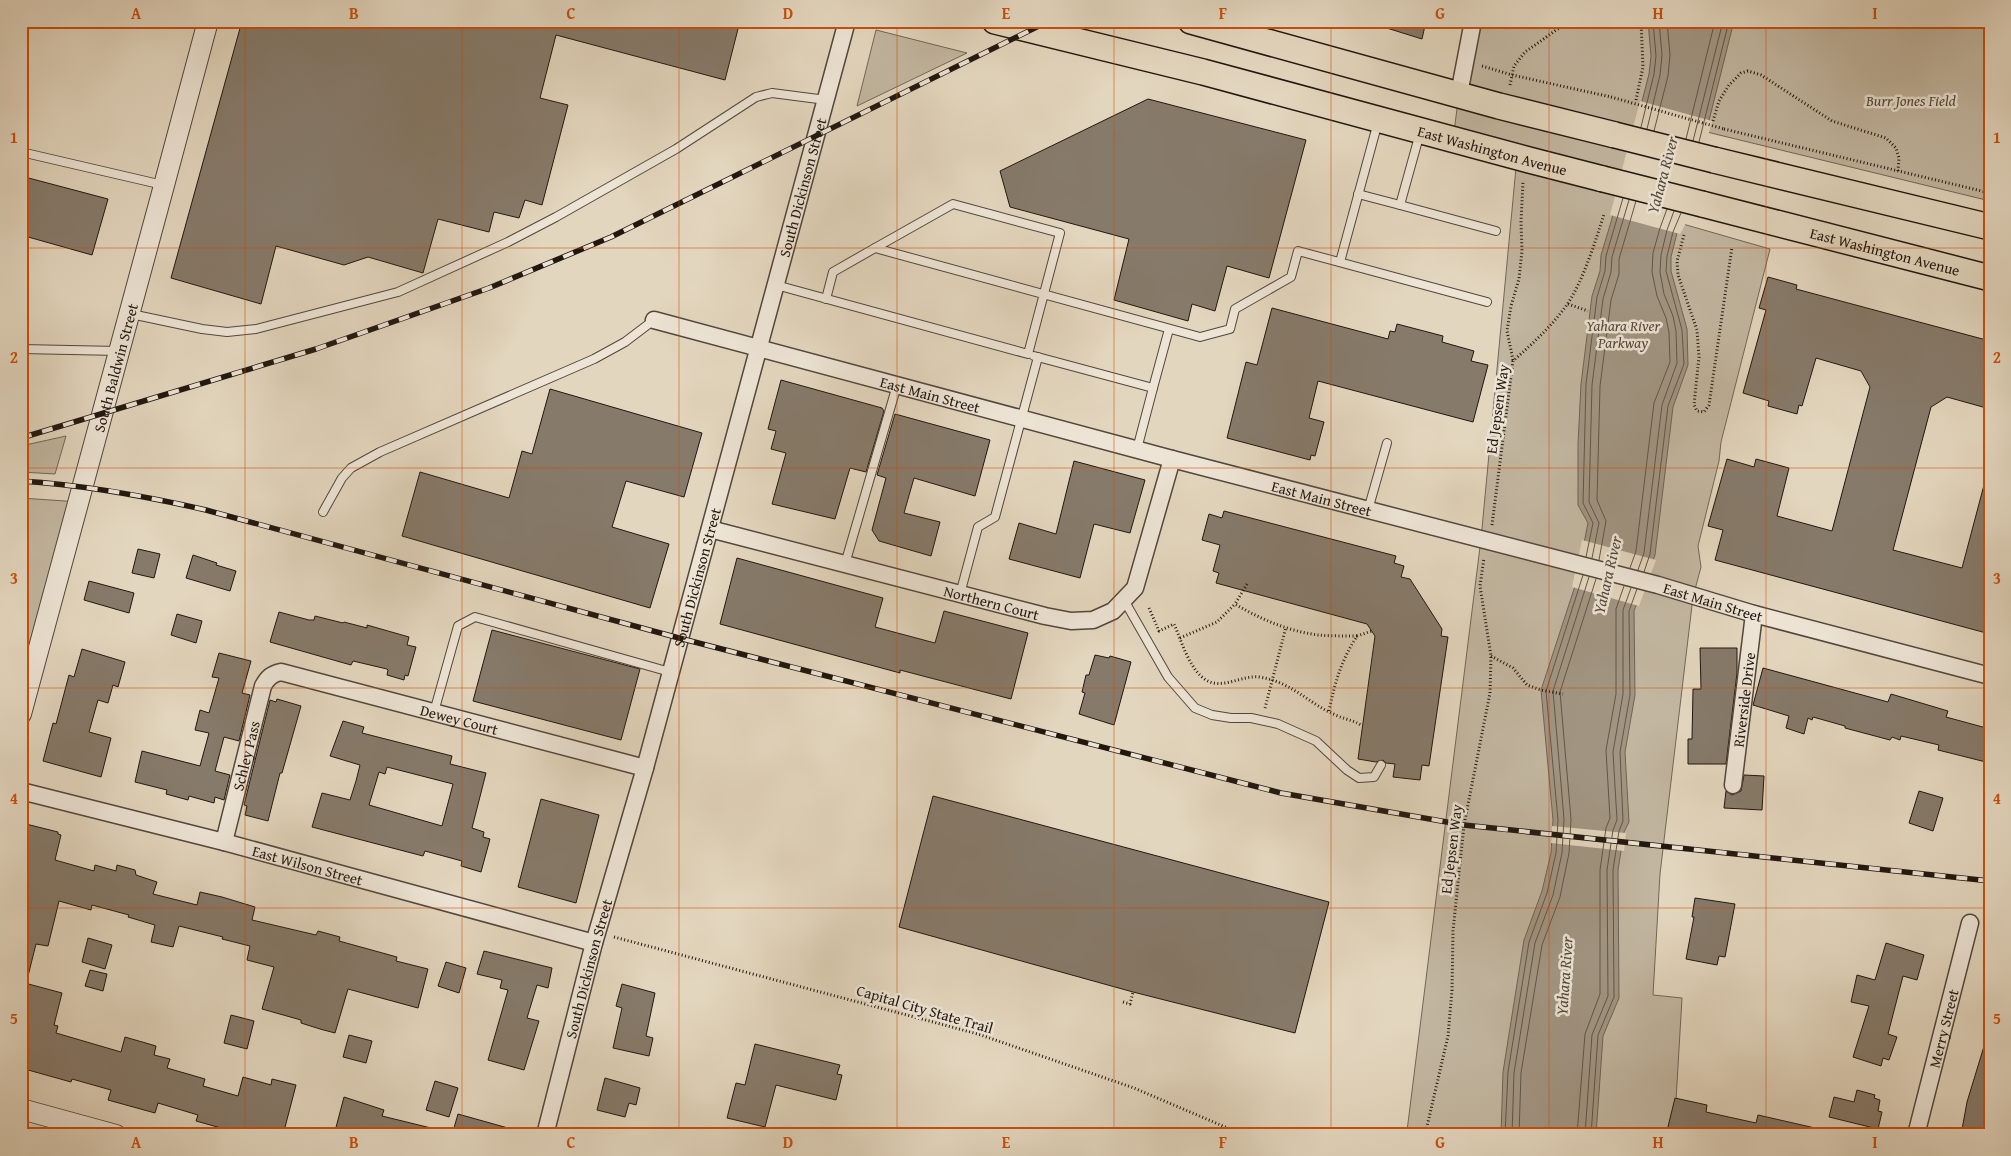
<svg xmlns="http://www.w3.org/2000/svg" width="2011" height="1156" viewBox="0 0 2011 1156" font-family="'Gentium Book Plus',serif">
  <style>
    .green { fill: #c2b6a0; stroke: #726658 }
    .water { fill: #a19582; stroke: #6e6354 }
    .pier { fill: #e3d6be }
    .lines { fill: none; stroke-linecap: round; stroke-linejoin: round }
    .shore { stroke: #615648; stroke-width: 1 }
    .building { fill: #867a6a; stroke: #21170f; fill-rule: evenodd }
    .service-casing { stroke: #52473b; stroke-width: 10 }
    .minor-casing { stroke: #52473b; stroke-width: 19 }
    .tertiary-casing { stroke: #52473b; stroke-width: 22 }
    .primary-casing { stroke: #21170f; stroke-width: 28 }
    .path { stroke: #21170f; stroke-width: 3; stroke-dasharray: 1 2.5; stroke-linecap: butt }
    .service { stroke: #ede4d5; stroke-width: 8 }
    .minor { stroke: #ede4d5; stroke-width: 16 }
    .tertiary { stroke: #ede4d5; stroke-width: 20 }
    .primary { stroke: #e3d6be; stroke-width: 25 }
    .rail-casing { stroke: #21170f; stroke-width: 5.5 }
    .rail { stroke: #ede4d5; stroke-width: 4; stroke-dasharray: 11; stroke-linecap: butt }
    .primary-bridge-casing { stroke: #21170f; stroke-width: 28; stroke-linecap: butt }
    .path-bridge { stroke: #21170f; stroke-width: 3; stroke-dasharray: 1 2.5; stroke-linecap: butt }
    .primary-bridge { stroke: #e3d6be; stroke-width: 25 }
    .grid { fill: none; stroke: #ca4f0c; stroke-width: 1; stroke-opacity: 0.55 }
    .labels { text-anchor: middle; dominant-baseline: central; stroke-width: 5; stroke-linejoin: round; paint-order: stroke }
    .park-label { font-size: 15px; font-style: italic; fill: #51473a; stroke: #ede4d5 }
    .street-label { font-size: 15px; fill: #21170f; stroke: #ede4d5 }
    .water-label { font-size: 16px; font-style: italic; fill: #54493d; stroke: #ede4d5 }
    .neatline { fill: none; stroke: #ca4f0c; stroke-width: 2 }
    .grid-label { font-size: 16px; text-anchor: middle; font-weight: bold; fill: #ca4f0c }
  </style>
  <rect width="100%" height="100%" fill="#e3d6be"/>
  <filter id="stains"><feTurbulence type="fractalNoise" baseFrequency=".004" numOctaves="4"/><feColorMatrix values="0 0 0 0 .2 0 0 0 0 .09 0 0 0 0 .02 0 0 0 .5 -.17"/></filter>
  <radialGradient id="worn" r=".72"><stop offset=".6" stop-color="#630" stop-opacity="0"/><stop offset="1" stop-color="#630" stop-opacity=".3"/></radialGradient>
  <g class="green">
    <polygon points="1473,21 1517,21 1532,28 1541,21 1990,21 1990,201 1707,132 1683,224 1770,249 1721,442 1719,461 1698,546 1701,567 1693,597 1660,874 1653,995 1682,998 1674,1135 1409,1135 1407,1131 1481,539 1517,157 1453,139 1459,94"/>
    <polygon points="876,30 967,53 857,106"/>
    <polygon points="66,436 55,474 21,472 21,446"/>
    <polygon points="21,498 80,502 21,714"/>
  </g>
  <polygon class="water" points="1648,21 1734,21 1683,224 1677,233 1671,257 1671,271 1687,329 1688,365 1673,407 1655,555 1634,611 1635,695 1625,752 1629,822 1624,832 1618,870 1619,998 1603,1036 1596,1135 1501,1135 1503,1072 1524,940 1542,891 1551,853 1553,820 1541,690 1576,583 1588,523 1578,505 1578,444 1581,384 1592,296 1600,271 1601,255 1611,222 1649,74 1651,56"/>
  <g class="pier">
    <polygon points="1640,101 1712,121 1685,225 1680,234 1610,215"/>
    <polygon points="1582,540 1656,560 1639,606 1572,587"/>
    <polygon points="1552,826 1626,833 1624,851 1551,843"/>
  </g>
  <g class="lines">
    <g class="shore">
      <polyline points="1641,127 1654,74 1656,56 1653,21"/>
      <polyline points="1647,129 1660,75 1662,55 1659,21"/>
      <polyline points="1654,131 1668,76 1670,55 1667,21"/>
      <polyline points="1686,139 1715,21"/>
      <polyline points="1693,141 1723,21"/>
      <polyline points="1699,142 1729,21"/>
      <polyline points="1586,557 1593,523 1583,503 1586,384 1597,297 1605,271 1606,256 1623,198"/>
      <polyline points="1592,558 1599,523 1589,502 1592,385 1603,299 1611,272 1612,257 1629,200"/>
      <polyline points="1599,560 1606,521 1597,500 1600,386 1611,300 1619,274 1619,259 1636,201"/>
      <polyline points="1630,568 1636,551 1654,403 1670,362 1669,332 1666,318 1657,296 1652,272 1653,253 1660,228 1667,209"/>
      <polyline points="1638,570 1644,553 1662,405 1677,363 1676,331 1673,316 1664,294 1660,272 1661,255 1667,230 1674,211"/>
      <polyline points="1644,572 1650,554 1668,406 1684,364 1682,330 1666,271 1667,256 1673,232 1681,213"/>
      <polyline points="1505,1135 1508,1072 1529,942 1547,893 1556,853 1558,820 1546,691 1583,575"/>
      <polyline points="1512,1135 1514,1073 1535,943 1553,895 1562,853 1564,819 1553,691 1589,577"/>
      <polyline points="1519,1135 1521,1073 1542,945 1560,897 1569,853 1571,819 1560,692 1596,579"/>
      <polyline points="1577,1135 1585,1034 1600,994 1600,870 1606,828 1610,818 1606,750 1616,694 1616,609 1624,586"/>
      <polyline points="1585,1135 1592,1035 1608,996 1607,870 1613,830 1617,820 1613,752 1623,694 1623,610 1631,588"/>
      <polyline points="1591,1135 1598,1035 1614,997 1613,870 1619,831 1623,821 1620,752 1630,695 1629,611 1637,589"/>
    </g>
  </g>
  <g class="building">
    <polygon points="242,21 740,21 725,80 556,35 540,98 568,105 542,205 525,200 519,218 494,212 489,232 438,219 423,273 368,257 344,265 276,246 261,304 171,278"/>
    <polygon points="1378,21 1426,21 1422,39 1377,25"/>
    <polygon points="1148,99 1306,140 1269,278 1227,266 1215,311 1192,304 1188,321 1114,300 1129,239 1010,207 1000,171"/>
    <polygon points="21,176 108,199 92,255 21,235"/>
    <polygon points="1768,277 1797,285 1796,289 1990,341 1990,409 1947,397 1931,407 1893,550 1962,568 1984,485 1990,486 1990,634 1715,560 1723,530 1708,526 1727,459 1754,467 1756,459 1789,468 1777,516 1832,531 1870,387 1861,371 1816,358 1802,406 1799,405 1797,414 1768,406 1769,401 1743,393 1766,310 1759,308"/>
    <polygon points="1272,308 1388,339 1390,331 1395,332 1397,324 1443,336 1442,342 1474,351 1471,361 1488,365 1473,422 1318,381 1309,418 1324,422 1315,456 1311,455 1310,460 1227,438 1246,362 1257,365"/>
    <polygon points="781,380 882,408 884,411 866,472 850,468 835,519 772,504 786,453 771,449 776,431 768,429"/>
    <polygon points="550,389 702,433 684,497 626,481 612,527 669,544 650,608 402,536 420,472 509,498 522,451 532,454"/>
    <polygon points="895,414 990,440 975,496 914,478 904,513 940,522 931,556 879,541 872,530 886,478 877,475"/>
    <polygon points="1074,461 1145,480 1130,533 1094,524 1080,578 1009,559 1019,523 1056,534"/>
    <polygon points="1224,511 1396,556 1394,563 1404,566 1401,577 1410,579 1442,629 1441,636 1448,637 1429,766 1422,765 1420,780 1393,777 1395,764 1386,763 1383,760 1376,762 1358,759 1375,636 1367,624 1216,583 1219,573 1213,571 1220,545 1202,540 1209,514 1222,518"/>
    <polygon points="138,549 160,554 154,578 132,573"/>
    <polygon points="193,555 217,563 216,565 236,571 230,591 186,578"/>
    <polygon points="737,558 883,598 875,627 935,643 944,611 1028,633 1011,699 900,670 900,673 720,624"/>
    <polygon points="89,581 134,593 129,613 84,600"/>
    <polygon points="279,612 309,620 314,620 315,616 343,623 344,622 367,628 367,625 409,637 407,645 416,647 408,676 405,675 404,680 387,675 388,670 387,669 353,661 351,665 270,642"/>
    <polygon points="177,614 202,621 196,643 171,635"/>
    <polygon points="492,630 640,669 621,740 473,701"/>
    <polygon points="1700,648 1737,648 1737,673 1726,764 1688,764 1688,739 1692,739 1693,689 1701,689"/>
    <polygon points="82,649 125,662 118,687 113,685 108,703 98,700 89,732 111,738 101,777 43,761 53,723 56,724 69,675 74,677"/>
    <polygon points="219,653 251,661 242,693 250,695 239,741 224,737 215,771 230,775 224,800 215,797 214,803 189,796 188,800 166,794 167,790 135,782 142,751 200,766 209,733 195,730 200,710 209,713 219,678 212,677"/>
    <polygon points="1095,655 1109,658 1110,656 1131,662 1114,725 1079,714 1085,693 1082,692 1086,675 1089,675"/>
    <polygon points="1763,668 1888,702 1891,694 1948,711 1946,717 1990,729 1990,763 1938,750 1939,745 1901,736 1900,740 1892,737 1890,740 1845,728 1845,726 1813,717 1812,720 1808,718 1804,734 1786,728 1789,716 1753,705"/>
    <polygon points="277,699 301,706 282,773 280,773 268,821 245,815 247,806 244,805 270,700 276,702"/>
    <path d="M343,721L364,727L362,733L452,756L450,764L486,773L472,828L484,832L483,837L490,839L481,872L461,866L462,861L425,851L423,856L312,827L322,793L350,800L356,781L360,765L330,756ZM387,767L453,784L442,826L369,805L379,772L385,774Z"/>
    <polygon points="1744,775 1764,776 1762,810 1724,808 1726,791 1732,795 1741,791"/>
    <polygon points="1919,791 1943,798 1933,831 1909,823"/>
    <polygon points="933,796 1329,902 1295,1033 1133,992 899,927"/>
    <polygon points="541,799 599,815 576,903 518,887"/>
    <polygon points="26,824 58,832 58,834 61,835 55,860 94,871 95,865 116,871 117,865 135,870 136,875 157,882 153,894 197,905 200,892 222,897 255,907 252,920 316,935 318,931 340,937 339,941 397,957 396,961 428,969 418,1008 348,989 335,1033 320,1029 301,1023 301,1020 262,1009 274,967 247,960 250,946 222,939 223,937 179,926 173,947 151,942 155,925 128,917 129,915 92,905 91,910 59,901 48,946 36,944 27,980 21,980 21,865 26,847 21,845 21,842"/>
    <polygon points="1695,898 1735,904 1725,957 1719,956 1717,965 1686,959 1694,917 1692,917"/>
    <polygon points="88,938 112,945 105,969 82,962"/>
    <polygon points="1886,943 1924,955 1917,980 1903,976 1888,1034 1897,1037 1889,1060 1883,1058 1881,1066 1853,1057 1869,1006 1851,1002 1857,975 1875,980"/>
    <polygon points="484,951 552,968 548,988 537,985 527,1018 539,1021 524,1070 488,1060 508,990 500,988 502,980 477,974"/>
    <polygon points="446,962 466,968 459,993 438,986"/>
    <polygon points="90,970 107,974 103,991 85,986"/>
    <polygon points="21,982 62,993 54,1025 58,1026 56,1033 121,1052 125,1037 156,1046 154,1055 170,1059 167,1068 205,1079 203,1086 238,1096 243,1077 271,1085 272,1079 296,1085 283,1135 246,1135 196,1121 198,1115 158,1103 155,1113 108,1100 111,1090 72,1079 71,1082 21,1068"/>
    <polygon points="622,984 655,993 646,1036 653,1038 649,1056 613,1048 622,1008 616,1006"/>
    <polygon points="231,1015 254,1021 247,1049 224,1043"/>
    <polygon points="349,1035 372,1041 366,1063 343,1057"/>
    <polygon points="1985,1043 1990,1044 1990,1135 1961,1135 1967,1102"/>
    <polygon points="755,1044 840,1065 837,1074 842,1075 836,1100 776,1085 765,1127 727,1118 736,1083 745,1085"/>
    <polygon points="605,1078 640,1088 636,1105 629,1103 625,1117 597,1110"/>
    <polygon points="435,1081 458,1088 449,1117 426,1110"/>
    <polygon points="1857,1090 1875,1095 1874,1098 1880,1100 1878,1111 1882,1112 1878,1129 1829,1117 1834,1097 1854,1102"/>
    <polygon points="344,1097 384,1110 382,1116 435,1129 434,1135 334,1135"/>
    <polygon points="1675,1098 1707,1105 1706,1112 1756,1123 1758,1115 1815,1128 1814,1135 1666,1135"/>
    <polygon points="458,1114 515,1130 514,1135 452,1135"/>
  </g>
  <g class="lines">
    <g class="service-casing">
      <g id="service">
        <polyline points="21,152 163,185"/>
        <polyline points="1358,194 1400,205 1420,133"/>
        <polyline points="1400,205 1496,231"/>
        <polyline points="1340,262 1378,122"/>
        <polyline points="776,285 1028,354 1060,233 953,204 875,248 1200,337 1230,329 1235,309 1291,277 1298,251 1487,302"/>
        <polyline points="826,299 833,272 875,248"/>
        <polyline points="131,314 202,329 227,332 256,329 398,292 508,242 556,217 676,149 756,97 772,93 826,100"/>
        <polyline points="21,349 119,351"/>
        <polyline points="1034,356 1153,388 1137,449"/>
        <polyline points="1153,388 1169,329"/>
        <polyline points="1368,510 1387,443"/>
        <polyline points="323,512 342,478 351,468 380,452 594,359 625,342 654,320"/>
        <polyline points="845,564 897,385"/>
        <polyline points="960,594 978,527 995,517 1038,357"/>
        <polyline points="1124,600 1168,677 1195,708 1212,715 1231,718 1251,718 1278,724 1316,741 1347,770 1359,778 1374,777 1381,765"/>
        <polyline points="434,712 458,626 475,617 670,672"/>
      </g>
    </g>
    <g class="minor-casing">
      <g id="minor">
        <polyline points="1459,94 1473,21"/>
        <path id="s1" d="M654,320L1172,459L1658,585L1754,614L1990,676"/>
        <path id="s2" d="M710,529L1045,616L1071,621L1093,620L1113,611L1135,588L1172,459"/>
        <path id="s3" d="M1733,785L1754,614"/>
        <path id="s4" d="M21,791L224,842L594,943"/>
        <path id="s5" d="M224,842L263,686C268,677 272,674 281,672L645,768"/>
        <path id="s6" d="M545,1135L594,943L645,768L847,21"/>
        <path id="s7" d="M1916,1135L1970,923"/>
      </g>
    </g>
    <g class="tertiary-casing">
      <g id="tertiary">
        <path id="s8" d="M21,714C85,483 146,252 208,21"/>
        <polyline points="21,1109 116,1135"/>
      </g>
    </g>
    <g class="primary-casing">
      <g id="primary">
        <path id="s9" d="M995,21L1203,72L1529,160L1603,179"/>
        <polyline points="1191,21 1499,106 1615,135"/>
        <polyline points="1714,160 1990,227"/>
        <path id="s10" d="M1702,204L1990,278"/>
      </g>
    </g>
    <g class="path">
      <polyline points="1482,66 1512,75 1611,97"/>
      <polyline points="1510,85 1514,66 1525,52 1569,21"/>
      <polyline points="1636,100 1643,67 1641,21"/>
      <polyline points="1713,121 1719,101 1729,85 1741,73 1748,71 1761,75 1832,121 1886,138 1896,148 1899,158 1898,171"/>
      <polyline points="1724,129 1990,193"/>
      <polyline points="1684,235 1677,261 1678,275 1697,330 1699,357 1694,405 1697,411 1704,412 1709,405 1732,247"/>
      <polyline points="1568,304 1588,311"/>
      <polyline points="1513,360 1507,331 1511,306 1519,279 1522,251 1521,222 1523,181"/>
      <path d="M1492,525L1513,361C1532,344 1551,327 1566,306C1582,284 1596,240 1604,214"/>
      <path d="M1247,584L1235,604C1260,619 1288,631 1318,635C1330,636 1344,636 1357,636"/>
      <path d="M1149,608L1159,631L1174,624C1182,642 1189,669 1206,680C1222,690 1242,675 1259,677C1293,682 1308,704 1338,716C1347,720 1354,720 1362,726"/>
      <polyline points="1180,638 1217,622 1235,604"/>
      <polyline points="1491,656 1513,668 1527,685 1541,690 1563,694"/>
      <polyline points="1265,708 1286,627"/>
      <path d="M1329,711C1335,682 1341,661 1357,636L1372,631"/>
      <polyline points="614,937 978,1034 1134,1088 1244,1135"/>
      <polyline points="1123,1002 1130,1004 1133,992"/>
      <polyline points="1425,1135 1448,1036 1452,990 1453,931 1464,825 1490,693 1491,656 1480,586 1484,558"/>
    </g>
    <use href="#service" class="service"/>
    <use href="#minor" class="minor"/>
    <use href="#tertiary" class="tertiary"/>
    <use href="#primary" class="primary"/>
    <g class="rail-casing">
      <g id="rail">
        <polyline points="21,438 316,349 489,288 611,237 1049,21"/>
        <path d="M21,481C84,485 145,496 206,510L679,638L1281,793L1464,825L1990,881"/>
      </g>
    </g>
    <use href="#rail" class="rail"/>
    <g class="primary-bridge-casing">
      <g id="primary-bridge">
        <polyline points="1615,135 1714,160"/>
        <polyline points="1603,179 1702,204"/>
      </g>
    </g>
    <polyline class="path-bridge" points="1611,97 1724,129"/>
    <use href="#primary-bridge" class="primary-bridge"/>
  </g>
  <path class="grid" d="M245,21V1135M462,21V1135M679,21V1135M897,21V1135M1114,21V1135M1331,21V1135M1549,21V1135M1766,21V1135M21,248H1990M21,468H1990M21,688H1990M21,908H1990"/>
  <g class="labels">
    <g class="park-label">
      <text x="1911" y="100">Burr Jones Field</text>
      <text x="1623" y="325">Yahara River<tspan x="1623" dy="17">Parkway</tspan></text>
    </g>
    <g class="street-label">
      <text stroke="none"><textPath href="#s9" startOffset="514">East Washington Avenue</textPath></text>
      <text stroke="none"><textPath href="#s6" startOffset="982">South Dickinson Street</textPath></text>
      <text stroke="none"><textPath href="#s10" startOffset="189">East Washington Avenue</textPath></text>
      <text stroke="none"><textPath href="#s8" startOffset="359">South Baldwin Street</textPath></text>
      <text stroke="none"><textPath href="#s1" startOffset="286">East Main Street</textPath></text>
      <text transform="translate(1497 409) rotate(-82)">Ed Jepsen Way</text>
      <text stroke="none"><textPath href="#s1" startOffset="691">East Main Street</textPath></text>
      <text stroke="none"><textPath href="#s6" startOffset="578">South Dickinson Street</textPath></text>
      <text stroke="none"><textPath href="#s2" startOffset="291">Northern Court</textPath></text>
      <text stroke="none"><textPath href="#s1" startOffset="1096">East Main Street</textPath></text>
      <text stroke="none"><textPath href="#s3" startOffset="86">Riverside Drive</textPath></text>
      <text stroke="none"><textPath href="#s5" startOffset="369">Dewey Court</textPath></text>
      <text stroke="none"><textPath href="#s5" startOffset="89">Schley Pass</textPath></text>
      <text transform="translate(1451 849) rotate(-83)">Ed Jepsen Way</text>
      <text stroke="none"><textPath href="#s4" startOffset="296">East Wilson Street</textPath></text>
      <text stroke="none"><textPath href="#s6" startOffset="172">South Dickinson Street</textPath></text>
      <text transform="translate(925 1009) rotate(16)">Capital City State Trail</text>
      <text stroke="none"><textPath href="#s7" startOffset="110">Merry Street</textPath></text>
    </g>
    <g class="water-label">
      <text transform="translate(1662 175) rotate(-75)">Yahara River</text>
      <text transform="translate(1607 575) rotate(-77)">Yahara River</text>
      <text transform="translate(1564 976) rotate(-86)">Yahara River</text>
    </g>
  </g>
  <rect width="2011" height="1156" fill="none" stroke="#e3d6be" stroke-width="55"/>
  <rect x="28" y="28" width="1956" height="1100" class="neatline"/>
  <g class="grid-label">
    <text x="136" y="19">A</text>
    <text x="354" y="19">B</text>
    <text x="571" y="19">C</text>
    <text x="788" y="19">D</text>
    <text x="1006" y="19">E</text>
    <text x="1223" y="19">F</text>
    <text x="1440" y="19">G</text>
    <text x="1658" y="19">H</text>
    <text x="1875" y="19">I</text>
    <text x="14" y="143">1</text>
    <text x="1997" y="143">1</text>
    <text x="14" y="363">2</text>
    <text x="1997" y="363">2</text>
    <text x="14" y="584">3</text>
    <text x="1997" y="584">3</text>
    <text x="14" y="804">4</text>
    <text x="1997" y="804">4</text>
    <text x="14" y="1024">5</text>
    <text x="1997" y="1024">5</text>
    <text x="136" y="1148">A</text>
    <text x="354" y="1148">B</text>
    <text x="571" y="1148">C</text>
    <text x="788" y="1148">D</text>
    <text x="1006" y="1148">E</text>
    <text x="1223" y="1148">F</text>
    <text x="1440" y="1148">G</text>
    <text x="1658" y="1148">H</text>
    <text x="1875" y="1148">I</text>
  </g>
  <rect width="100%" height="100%" filter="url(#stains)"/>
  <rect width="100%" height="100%" fill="url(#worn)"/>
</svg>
